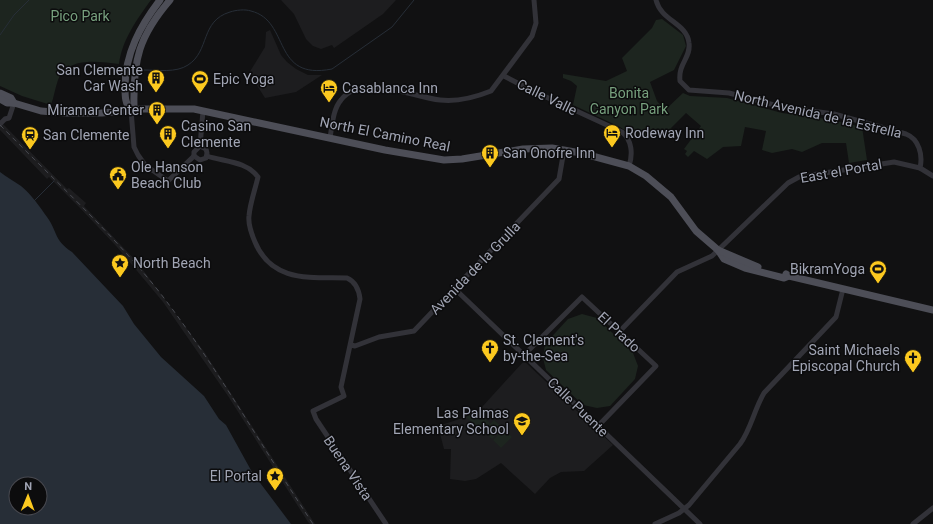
<svg xmlns="http://www.w3.org/2000/svg" width="933" height="524" viewBox="0 0 933 524" font-family="Roboto,sans-serif">
  <style>
    .built { fill: #1d1d1f }
    .green { fill: #1d251f }
    .water { fill: #272e37; fill-rule: evenodd }
    .lines { fill: none; stroke-linecap: round; stroke-linejoin: round }
    .stream { stroke: #272e37; stroke-width: 1 }
    .minor { stroke: #323238; stroke-width: 5 }
    .major { stroke: #4d4e57; stroke-width: 7 }
    .rail { stroke: #484a51; stroke-width: 1; stroke-dasharray: 5 4; stroke-linecap: butt }
    .labels { text-anchor: middle; dominant-baseline: central; stroke-width: 3; stroke-linejoin: round; paint-order: stroke }
    .park-label { font-size: 14px; fill: #77a07e; stroke: #0c0c0d }
    .poi-label { font-size: 14px; fill: #a1a5b4; stroke: #0c0c0d; text-anchor: start }
    .street-label { font-size: 14px; fill: #a1a5b4; stroke: #0c0c0d }
  </style>
  <rect width="100%" height="100%" fill="#111112"/>
  <g class="built">
    <polygon points="281,0 396,0 383,14 334,48 332,45 321,49 313,46 306,39 294,14"/>
    <polygon points="270,30 281,55 287,62 296,69 308,75 322,75 296,92 265,98 249,73 265,47 266,32"/>
    <polygon points="0,121 67,189 69,188 86,203 84,206 137,262 205,353 315,524 310,524 308,522 228,396 163,302 117,247 80,208 49,177 47,179 0,130"/>
    <polygon points="524,361 613,445 584,471 561,472 550,478 535,494 501,463 476,479 465,481 450,479 451,449 444,449 438,426 466,417 482,407"/>
  </g>
  <g class="green">
    <path d="M0,0H151C137,19 122,40 119,64C99,62 68,56 58,80C55,88 54,97 51,105L22,96L0,86Z"/>
    <polygon points="662,19 683,35 686,46 674,70 650,82 657,101 665,110 683,93 690,96 727,98 782,113 827,119 862,127 867,160 849,163 846,143 822,143 802,152 792,149 772,153 762,150 766,131 745,127 741,146 723,147 707,159 694,151 688,157 685,154 687,151 684,149 701,126 686,113 671,128 673,130 666,138 653,128 645,137 639,133 630,134 620,127 573,105 577,86 571,81 563,78 563,74 606,81 627,71 622,58 652,28 656,20"/>
    <polygon points="582,314 597,318 633,353 638,366 635,379 610,406 597,408 583,405 546,370 543,358 545,344 568,319"/>
    <polygon points="477,411 490,423 482,432 466,417"/>
    <polygon points="494,420 503,428 492,439 483,431"/>
    <polygon points="504,429 512,437 501,448 493,440"/>
  </g>
  <path class="water" d="M0,172C6,177 14,181 21,186C31,194 40,207 47,217C58,232 53,239 72,252L123,306L134,324L161,357L204,396L219,419L226,425L252,472L291,524H0ZM16,484H40V508H16Z"/>
  <g class="lines">
    <g class="stream">
      <polyline points="0,35 14,15 29,0"/>
      <path d="M144,70C158,70 176,73 188,65C210,51 200,21 230,12C236,10 245,9 251,11C291,21 271,81 332,69L392,27L414,0"/>
      <polyline points="34,201 54,181"/>
    </g>
    <g class="minor">
      <path d="M656,0C661,21 687,23 689,43C691,58 678,63 680,81L689,90L729,93L782,107L834,114L906,134C919,139 923,155 920,168L933,176"/>
      <path d="M504,76L531,90L622,132C632,140 633,154 629,166"/>
      <polyline points="131,110 134,147 138,155 145,165 168,181 194,156"/>
      <polyline points="0,124 5,119 9,118 14,103"/>
      <path d="M330,138C332,126 333,109 341,100C363,72 411,97 440,100C457,102 476,97 491,91L532,36L536,23L534,0"/>
      <polyline points="200,146 203,111"/>
      <polyline points="194,156 200,160 206,158 207,153 206,149 200,146"/>
      <polyline points="194,156 194,152 200,146"/>
      <path d="M207,156C225,162 246,161 258,177C255,190 250,203 249,216C248,224 252,235 255,242C272,283 311,277 347,278C356,282 359,290 360,299L341,387L344,396L313,411L316,419L386,524"/>
      <polyline points="455,289 700,524"/>
      <polyline points="619,332 677,272 712,256 788,183 799,177 894,162 920,168"/>
      <polyline points="351,345 355,346 379,337 414,331 559,179 564,150"/>
      <polyline points="524,355 582,297 656,366 598,426"/>
      <path d="M655,524L679,513L689,505L740,444C751,429 754,410 764,393L836,317L843,289"/>
      <polyline points="913,524 933,508"/>
    </g>
    <g class="major">
      <polyline points="0,93 11,98 14,103"/>
      <polyline points="0,99 7,103 14,103 41,111 65,113 102,113 142,109 194,109 385,150 444,160 462,159 523,149 552,148 581,153 629,166 646,176 671,197 696,231 718,250 724,259 745,268 784,278 789,276"/>
      <path d="M131,110L134,106C133,60 139,36 170,0"/>
      <path d="M131,110C125,104 125,96 125,87C125,54 140,26 160,0"/>
      <polyline points="718,250 758,267"/>
      <polyline points="786,274 789,276 933,310"/>
    </g>
    <path class="rail" d="M0,125C53,179 109,230 157,289C215,363 261,446 313,524"/>
  </g>
  <defs>
    <g id="building-pin" transform="scale(0.9)"><path d="M0 17L-7.5 6A9.5 9.5 0 1 1 7.5 6Z" fill="#fcc91f" stroke="#0c0c0d"/><path d="M-4-6H4V6H1V3H-1V6H-4ZM-2.5-4.3h1.7v1.8h-1.7ZM.8-4.3h1.7v1.8H.8ZM-2.5-1h1.7V.8h-1.7ZM.8-1h1.7V.8H.8Z" fill="#111"/></g>
    <g id="stadium-pin" transform="scale(0.9)"><path d="M0 17L-7.5 6A9.5 9.5 0 1 1 7.5 6Z" fill="#fcc91f" stroke="#0c0c0d"/><path d="M0-5a6.5 5 0 1 0 0 10a6.5 5 0 1 0 0-10ZM-3.5-1.8h7v3.6h-7Z" fill="#111"/></g>
    <g id="hotel-pin" transform="scale(0.9)"><path d="M0 17L-7.5 6A9.5 9.5 0 1 1 7.5 6Z" fill="#fcc91f" stroke="#0c0c0d"/><path d="M-6-4.5h1.5V1H6V5H4.5V3h-9V5H-6ZM-4 0a1.8 1.8 0 1 1 3.6 0ZM.5 0V-2.5h3Q6-2.5 6 0Z" fill="#111"/></g>
    <g id="station-pin" transform="scale(0.9)"><path d="M0 17L-7.5 6A9.5 9.5 0 1 1 7.5 6Z" fill="#fcc91f" stroke="#0c0c0d"/><path d="M-3-6H3Q5-6 5-4V2Q5 4 3 4L4.5 6H3L1.5 4h-3L-3 6H-4.5L-3 4Q-5 4-5 2V-4Q-5-6-3-6ZM-3.5-4v3h7v-3ZM-3.5 1v1.5H-2V1ZM2 1v1.5H3.5V1Z" fill="#111"/></g>
    <g id="civic-pin" transform="scale(0.9)"><path d="M0 17L-7.5 6A9.5 9.5 0 1 1 7.5 6Z" fill="#fcc91f" stroke="#0c0c0d"/><path d="M-.6-6.5H3V-4.5H.6V-3L4-1V1h2V6H-6V1h2V-1L-.6-3ZM-1.2 2.5V6h2.4V2.5Z" fill="#111"/></g>
    <g id="sight-pin" transform="scale(0.9)"><path d="M0 17L-7.5 6A9.5 9.5 0 1 1 7.5 6Z" fill="#fcc91f" stroke="#0c0c0d"/><path d="M0-6L1.8-2.2L6-1.7L2.9 1.2L3.7 5.4L0 3.3L-3.7 5.4L-2.9 1.2L-6-1.7L-1.8-2.2Z" fill="#111"/></g>
    <g id="church-pin" transform="scale(0.9)"><path d="M0 17L-7.5 6A9.5 9.5 0 1 1 7.5 6Z" fill="#fcc91f" stroke="#0c0c0d"/><path d="M-1.2-6h2.4v3.5h3.3v2.4h-3.3V6h-2.4V-.1h-3.3v-2.4h3.3Z" fill="#111"/></g>
    <g id="school-pin" transform="scale(0.9)"><path d="M0 17L-7.5 6A9.5 9.5 0 1 1 7.5 6Z" fill="#fcc91f" stroke="#0c0c0d"/><path d="M0-5L7-2L0 1L-7-2ZM-4 1L0 2.5L4 1V4Q0 6-4 4Z" fill="#111"/></g>
  </defs>
  <g fill-rule="evenodd">
    <use href="#building-pin" x="156" y="78"/>
    <use href="#stadium-pin" x="200" y="79"/>
    <use href="#hotel-pin" x="329" y="88"/>
    <use href="#building-pin" x="157" y="110"/>
    <use href="#hotel-pin" x="612" y="133"/>
    <use href="#building-pin" x="168" y="134"/>
    <use href="#station-pin" x="30" y="135"/>
    <use href="#building-pin" x="490" y="153"/>
    <use href="#civic-pin" x="118" y="175"/>
    <use href="#sight-pin" x="120" y="263"/>
    <use href="#stadium-pin" x="878" y="269"/>
    <use href="#church-pin" x="490" y="348"/>
    <use href="#church-pin" x="913" y="358"/>
    <use href="#school-pin" x="522" y="421"/>
    <use href="#sight-pin" x="275" y="476"/>
  </g>
  <g class="labels">
    <g class="park-label">
      <text x="80" y="16">Pico Park</text>
      <text x="629" y="93">Bonita<tspan x="629" dy="16">Canyon Park</tspan></text>
    </g>
    <g class="poi-label">
      <text x="143" y="70" text-anchor="end">San Clemente<tspan x="143" dy="16">Car Wash</tspan></text>
      <text x="213" y="79">Epic Yoga</text>
      <text x="342" y="88">Casablanca Inn</text>
      <text x="144" y="110" text-anchor="end">Miramar Center</text>
      <text x="181" y="126">Casino San<tspan x="181" dy="16">Clemente</tspan></text>
      <text x="625" y="133">Rodeway Inn</text>
      <text x="43" y="135">San Clemente</text>
      <text x="503" y="153">San Onofre Inn</text>
      <text x="131" y="167">Ole Hanson<tspan x="131" dy="16">Beach Club</tspan></text>
      <text x="133" y="263">North Beach</text>
      <text x="865" y="269" text-anchor="end">BikramYoga</text>
      <text x="503" y="340">St. Clement's<tspan x="503" dy="16">by-the-Sea</tspan></text>
      <text x="900" y="350" text-anchor="end">Saint Michaels<tspan x="900" dy="16">Episcopal Church</tspan></text>
      <text x="509" y="413" text-anchor="end">Las Palmas<tspan x="509" dy="16">Elementary School</tspan></text>
      <text x="262" y="476" text-anchor="end">El Portal</text>
    </g>
    <g class="street-label">
      <text transform="translate(547 97) rotate(26)">Calle Valle</text>
      <text transform="translate(818 114) rotate(13)">North Avenida de la Estrella</text>
      <text transform="translate(385 134) rotate(11)">North El Camino Real</text>
      <text transform="translate(841 171) rotate(-10)">East el Portal</text>
      <text transform="translate(475 268) rotate(-46)">Avenida de la Grulla</text>
      <text transform="translate(619 332) rotate(43)">El Prado</text>
      <text transform="translate(578 407) rotate(44)">Calle Puente</text>
      <text transform="translate(348 468) rotate(56)">Buena Vista</text>
    </g>
  </g>
  <g transform="translate(28 496) rotate(1)"><circle r="19" fill="#0c0c0d" stroke="#484950"/>
  <path d="M0-3L7 15L0 10L-7 15Z" fill="#fcc91f"/>
  <text y="-6" font-size="11" font-weight="bold" text-anchor="middle" fill="#a1a5b4">N</text>
  </g>
</svg>
